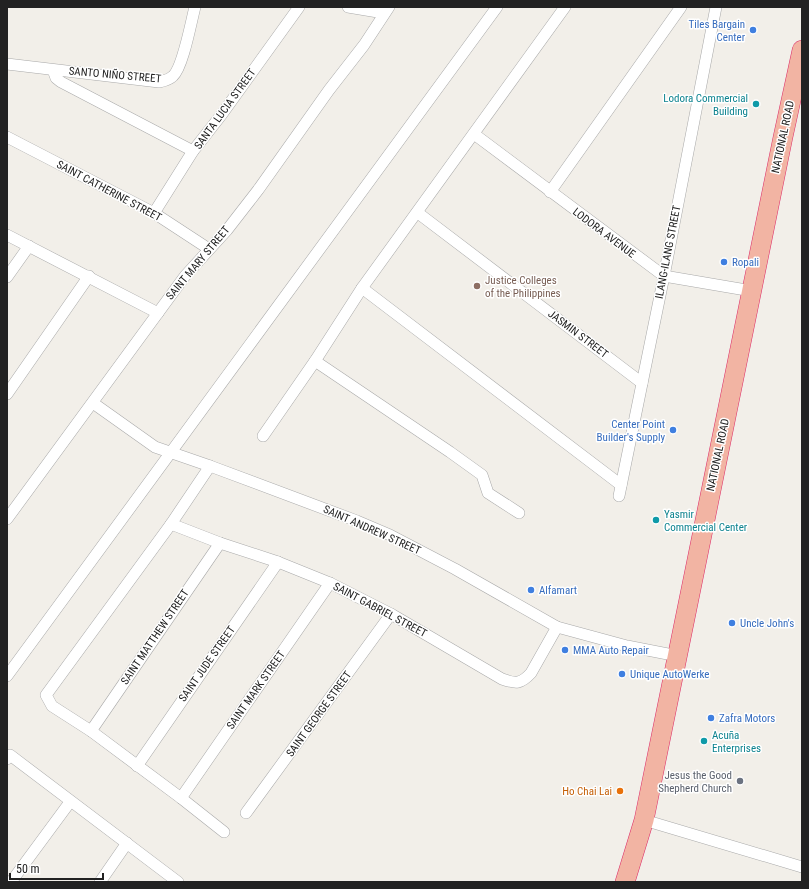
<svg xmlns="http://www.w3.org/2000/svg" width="809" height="889" viewBox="0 0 809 889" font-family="'Roboto Condensed',sans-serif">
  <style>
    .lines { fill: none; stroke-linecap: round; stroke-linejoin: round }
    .minor-casing { stroke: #a9a9a9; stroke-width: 12 }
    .trunk-casing { stroke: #dc2a67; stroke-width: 20 }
    .minor { stroke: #fff; stroke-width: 11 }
    .trunk { stroke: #f2b4a3; stroke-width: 19 }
    .shop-dot { fill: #3f7fe0; stroke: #fff; stroke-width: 1.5 }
    .culture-dot { fill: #0f9aa8; stroke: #fff; stroke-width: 1.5 }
    .education-dot { fill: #8d6e63; stroke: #fff; stroke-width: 1.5 }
    .worship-dot { fill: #6b7280; stroke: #fff; stroke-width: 1.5 }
    .food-dot { fill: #e8710a; stroke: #fff; stroke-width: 1.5 }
    .labels { text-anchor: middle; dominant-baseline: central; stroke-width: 3; stroke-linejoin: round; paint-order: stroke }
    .shop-label { font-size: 11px; fill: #366cbe; stroke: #fff; text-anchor: start }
    .street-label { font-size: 11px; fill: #222; stroke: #fff }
    .culture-label { font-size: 11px; fill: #0d838f; stroke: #fff; text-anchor: start }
    .education-label { font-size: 11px; fill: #785e54; stroke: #fff; text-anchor: start }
    .worship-label { font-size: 11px; fill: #5b616d; stroke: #fff; text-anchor: end }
    .food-label { font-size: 11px; fill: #c56008; stroke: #fff; text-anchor: end }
  </style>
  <rect width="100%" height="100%" fill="#f2efe9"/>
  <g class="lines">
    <g class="minor-casing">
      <g id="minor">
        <polyline points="348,7 384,13"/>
        <path d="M7,64L159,82C164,81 169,80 173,76C183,67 191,22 195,7"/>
        <polyline points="53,70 56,78 61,82 193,151"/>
        <polyline points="474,134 664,276 752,291"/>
        <polyline points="7,137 154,213 209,249"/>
        <polyline points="550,192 681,7"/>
        <polyline points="154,213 193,151 222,114 299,7"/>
        <polyline points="418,213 642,383"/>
        <polyline points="7,235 158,313"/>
        <polyline points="7,277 29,246"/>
        <polyline points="362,288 621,485"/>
        <polyline points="315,361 450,452 482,475 488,493 519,513"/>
        <polyline points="7,394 89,276"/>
        <polyline points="93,403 155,447 210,466 357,521 390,535 455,569 557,627 627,646 678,656"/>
        <polyline points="263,436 315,361 362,288 565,7"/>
        <polyline points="210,466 171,524 46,695 52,706 91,731 181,798 224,832"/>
        <polyline points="619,496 664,276 716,7"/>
        <polyline points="7,519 185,276 227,230 258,190 329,90 364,45 389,7"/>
        <path d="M171,524L220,543L278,562L330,583L391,614L502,679C516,684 521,684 531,673L557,627"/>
        <polyline points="7,676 497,7"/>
        <polyline points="91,731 220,543"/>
        <polyline points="7,759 10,755 178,882"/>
        <polyline points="137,766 278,562"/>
        <polyline points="181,798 330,583"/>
        <polyline points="246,813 391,614"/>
        <polyline points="644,820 802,867"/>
        <polyline points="11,882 70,802"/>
        <polyline points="100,882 127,843"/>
      </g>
    </g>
    <g class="trunk-casing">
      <polyline id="trunk" points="625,882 644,820 783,137 802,50"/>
    </g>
    <use href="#minor" class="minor"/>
    <use href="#trunk" class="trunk"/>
  </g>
  <g class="shop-dot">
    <circle cx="753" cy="30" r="4"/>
    <circle cx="724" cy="262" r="4"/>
    <circle cx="673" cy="430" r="4"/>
    <circle cx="531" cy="590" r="4"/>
    <circle cx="732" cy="623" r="4"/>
    <circle cx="565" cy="650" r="4"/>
    <circle cx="622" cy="674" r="4"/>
    <circle cx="711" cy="718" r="4"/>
  </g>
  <g class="culture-dot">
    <circle cx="756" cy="104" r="4"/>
    <circle cx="656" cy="520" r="4"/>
    <circle cx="704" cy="741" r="4"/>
  </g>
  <circle class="education-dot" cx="477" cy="286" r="4"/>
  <circle class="worship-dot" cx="740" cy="781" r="4"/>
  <circle class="food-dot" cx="620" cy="791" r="4"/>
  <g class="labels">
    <g class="shop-label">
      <text x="745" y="24" text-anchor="end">Tiles Bargain<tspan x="745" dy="13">Center</tspan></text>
      <text x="732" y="262">Ropali</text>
      <text x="665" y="424" text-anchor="end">Center Point<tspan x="665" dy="13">Builder's Supply</tspan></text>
      <text x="539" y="590">Alfamart</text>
      <text x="740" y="623">Uncle John's</text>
      <text x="573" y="650">MMA Auto Repair</text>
      <text x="630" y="674">Unique AutoWerke</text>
      <text x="719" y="718">Zafra Motors</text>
    </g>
    <g class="street-label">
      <text transform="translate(115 75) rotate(5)">SANTO NIÑO STREET</text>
      <text transform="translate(225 109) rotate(-54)">SANTA LUCIA STREET</text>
      <text transform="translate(783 137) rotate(-78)">NATIONAL ROAD</text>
      <text transform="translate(109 191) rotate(28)">SAINT CATHERINE STREET</text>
      <text transform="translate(604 233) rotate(37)">LODORA AVENUE</text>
      <text transform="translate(668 252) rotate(-79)">ILANG-ILANG STREET</text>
      <text transform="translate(198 263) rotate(-50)">SAINT MARY STREET</text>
      <text transform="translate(578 334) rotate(37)">JASMIN STREET</text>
      <text transform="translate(718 455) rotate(-78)">NATIONAL ROAD</text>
      <text transform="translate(372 530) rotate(24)">SAINT ANDREW STREET</text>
      <text transform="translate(380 610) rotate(28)">SAINT GABRIEL STREET</text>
      <text transform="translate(155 637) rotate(-56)">SAINT MATTHEW STREET</text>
      <text transform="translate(207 664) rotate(-55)">SAINT JUDE STREET</text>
      <text transform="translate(256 690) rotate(-55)">SAINT MARK STREET</text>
      <text transform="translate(319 714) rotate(-54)">SAINT GEORGE STREET</text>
    </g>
    <g class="culture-label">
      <text x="748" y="98" text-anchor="end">Lodora Commercial<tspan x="748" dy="13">Building</tspan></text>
      <text x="664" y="514">Yasmir<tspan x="664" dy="13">Commercial Center</tspan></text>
      <text x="712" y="735">Acuña<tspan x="712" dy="13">Enterprises</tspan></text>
    </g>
    <g class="education-label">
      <text x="485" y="280">Justice Colleges<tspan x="485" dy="13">of the Philippines</tspan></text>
    </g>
    <g class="worship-label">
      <text x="732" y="775">Jesus the Good<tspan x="732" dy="13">Shepherd Church</tspan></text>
    </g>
    <g class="food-label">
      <text x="612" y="791">Ho Chai Lai</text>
    </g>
  </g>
  <rect width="809" height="889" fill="none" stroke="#222222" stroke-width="16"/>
  <path d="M10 873v6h93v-6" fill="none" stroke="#222222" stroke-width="2"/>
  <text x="16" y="873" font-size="12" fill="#222222" stroke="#ffffff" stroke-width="3" paint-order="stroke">50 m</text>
</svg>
